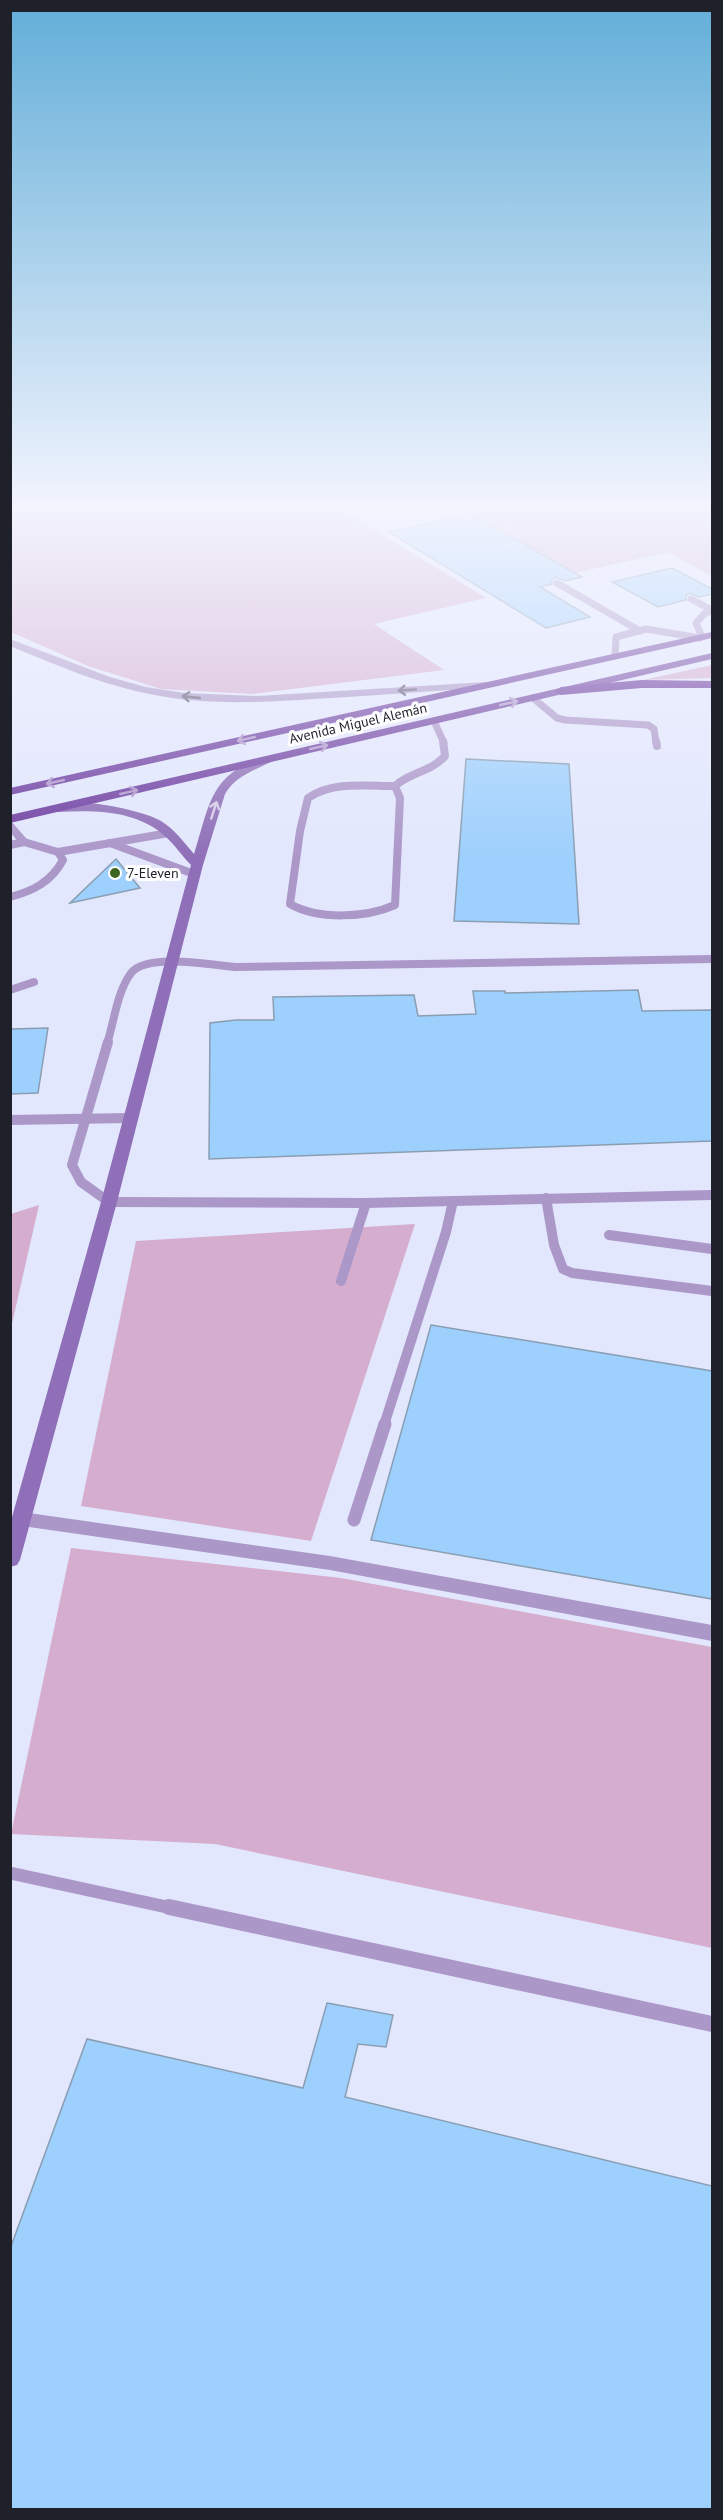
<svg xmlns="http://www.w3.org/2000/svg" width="723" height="2520" viewBox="0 0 723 2520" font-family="'PT Sans',sans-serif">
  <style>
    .green { fill: #d5adcf }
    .building { fill: #9ed0fd; stroke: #899eb3; stroke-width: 1.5 }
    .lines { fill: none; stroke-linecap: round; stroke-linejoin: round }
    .service-far4 { stroke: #ac97c9; stroke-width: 7 }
    .service-far3 { stroke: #ac97c9; stroke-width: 8 }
    .service-far2 { stroke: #ac97c9; stroke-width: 10 }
    .service-far1 { stroke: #ac97c9; stroke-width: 13 }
    .service { stroke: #ac97c9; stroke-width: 16 }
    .minor { fill: #ac97c9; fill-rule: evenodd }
    .secondary { fill: #8f6fb7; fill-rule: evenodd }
    .trunk { fill: #7142a2; fill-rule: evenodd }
    .motorway { fill: #68349c; fill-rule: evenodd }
    .oneway { stroke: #5e5672 }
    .oneway2 { stroke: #b197cc }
    .oneway3 { stroke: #d8cde6 }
    .poi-dot { fill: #3e651f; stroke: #fff; stroke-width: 2 }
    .labels { text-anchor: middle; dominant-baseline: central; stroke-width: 6; stroke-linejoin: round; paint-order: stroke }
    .far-street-label { font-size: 14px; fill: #1e202a; stroke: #fff }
    .far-poi-label { font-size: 14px; fill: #1e202a; stroke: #fff; text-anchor: start }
  </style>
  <rect width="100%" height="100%" fill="#e2e7fd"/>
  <g class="green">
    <polygon points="11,504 380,504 345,512 486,598 374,624 444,670 253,694 161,689 88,666 11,632"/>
    <polygon points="452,504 712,504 712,576 668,552 575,573"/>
    <polygon points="712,665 712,678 643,680"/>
    <polygon points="39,1205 11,1328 11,1214"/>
    <polygon points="415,1224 311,1541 81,1506 136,1241"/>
    <polygon points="71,1548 341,1578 712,1647 712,1948 215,1844 11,1834"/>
  </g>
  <g class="building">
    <polygon points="470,514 582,577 565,581 556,577 552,580 552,584 540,587 590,617 546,628 389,532"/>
    <polygon points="672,568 712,589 712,594 699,597 690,593 686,596 686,600 658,607 612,582"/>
    <polygon points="466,759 569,764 579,924 454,921"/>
    <polygon points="116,859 140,888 70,903"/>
    <polygon points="638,990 642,1011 712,1010 712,1141 209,1159 210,1023 236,1020 274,1020 273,997 414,995 418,1016 476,1014 473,991 505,991 505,993"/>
    <polygon points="48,1028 38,1093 10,1094 10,1029"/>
    <polygon points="431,1325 712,1371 712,1599 371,1540"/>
    <polygon points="327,2003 393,2015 386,2047 358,2044 345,2097 712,2186 712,2510 10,2510 10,2249 87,2039 303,2088"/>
  </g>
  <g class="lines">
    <g class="service-far4">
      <polyline points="557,583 640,631"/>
      <polyline points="691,599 712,610"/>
      <polyline points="702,637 696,623 704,614 712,610"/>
      <polyline points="615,656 616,637 646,629 700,638"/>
      <polyline points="533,698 557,718 565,720 648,725 654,729 656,743"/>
      <polyline points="434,721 444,743"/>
    </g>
    <g class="service-far3">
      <polyline points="656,741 657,746"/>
      <path d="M395,786L400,798L395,905C366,918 318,920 290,904L300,831L308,798C333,781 366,786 395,786Z"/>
      <path d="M395,786C410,772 431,772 445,756L443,741"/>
      <path d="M10,826L24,842L58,852L63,860C51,882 33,891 10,897"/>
      <polyline points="110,843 194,874"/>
      <polyline points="10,845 24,842"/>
      <polyline points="58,852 169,833"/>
      <polyline points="10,990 34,982"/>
      <path d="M107,1044C114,1022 117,992 131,973C147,953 212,965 235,967L712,959"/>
    </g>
    <g class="service-far2">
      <polyline points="108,1042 72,1165 81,1182 109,1202"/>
      <polyline points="10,1120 130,1118"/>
      <polyline points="546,1198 554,1245 563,1269 572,1273 712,1291"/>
      <polyline points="609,1235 712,1249"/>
      <polyline points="341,1281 366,1203"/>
      <polyline points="384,1425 446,1232 453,1201"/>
    </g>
    <g class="service-far1">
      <polyline points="354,1520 385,1424"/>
      <polyline points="10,1873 176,1909"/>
    </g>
    <polyline class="service" points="169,1907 712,2024"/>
    <g class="minor">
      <path d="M10,639L110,677L146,687L184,693L258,696L486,682L491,685L486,688C428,691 370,696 313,699C264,702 215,705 166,697C112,689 61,667 10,646Z"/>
      <polygon points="712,1190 712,1200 366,1208 109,1207 101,1202 109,1197 366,1198"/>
      <polygon points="22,1512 330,1556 712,1625 712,1641 330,1570 22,1526 15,1524 12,1519 15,1514"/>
    </g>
    <path class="secondary" d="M269,756L275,759L273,761C255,770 235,776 225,794L203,865L117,1202L20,1560L17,1565L10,1567V1524L101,1202L191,865C182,856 175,845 166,837C137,810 95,810 58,812L52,808C68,794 143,810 161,821C174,829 184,842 194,854C210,803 210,772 269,756Z"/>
    <g class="trunk">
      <polygon points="712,632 712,638 10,795 10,788"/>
      <polygon points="712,653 712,659 10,823 10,815"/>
    </g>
    <polygon class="motorway" points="642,680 712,681 712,688 642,688 561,695 555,691 561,687"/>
  </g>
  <defs><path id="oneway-shaft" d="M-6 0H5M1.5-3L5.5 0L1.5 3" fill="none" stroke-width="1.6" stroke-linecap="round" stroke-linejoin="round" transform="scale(1.5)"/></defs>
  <g class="oneway">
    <use href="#oneway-shaft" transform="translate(407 690) rotate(176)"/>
    <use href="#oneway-shaft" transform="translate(191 697) rotate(-174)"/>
  </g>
  <g class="oneway2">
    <use href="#oneway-shaft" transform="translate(509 703) rotate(-13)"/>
    <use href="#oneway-shaft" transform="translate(246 739) rotate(167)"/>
    <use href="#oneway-shaft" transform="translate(319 747) rotate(-13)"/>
    <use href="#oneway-shaft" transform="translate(55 782) rotate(167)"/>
    <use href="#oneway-shaft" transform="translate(129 792) rotate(-13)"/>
  </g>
  <use class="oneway3" href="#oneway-shaft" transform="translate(214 810) rotate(-72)"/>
  <linearGradient id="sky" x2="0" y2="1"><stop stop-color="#62aed8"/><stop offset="0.59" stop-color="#f2f4fe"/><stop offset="1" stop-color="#f2f4fe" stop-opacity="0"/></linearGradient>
  <rect width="723" height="857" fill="url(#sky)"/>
  <circle class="poi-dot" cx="115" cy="873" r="6"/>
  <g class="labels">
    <g class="far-street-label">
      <text transform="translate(358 723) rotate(-13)">Avenida Miguel Alemán</text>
    </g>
    <g class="far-poi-label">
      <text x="127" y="873">7-Eleven</text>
    </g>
  </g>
  <rect width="723" height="2520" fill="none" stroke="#1e202a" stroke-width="24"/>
</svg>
